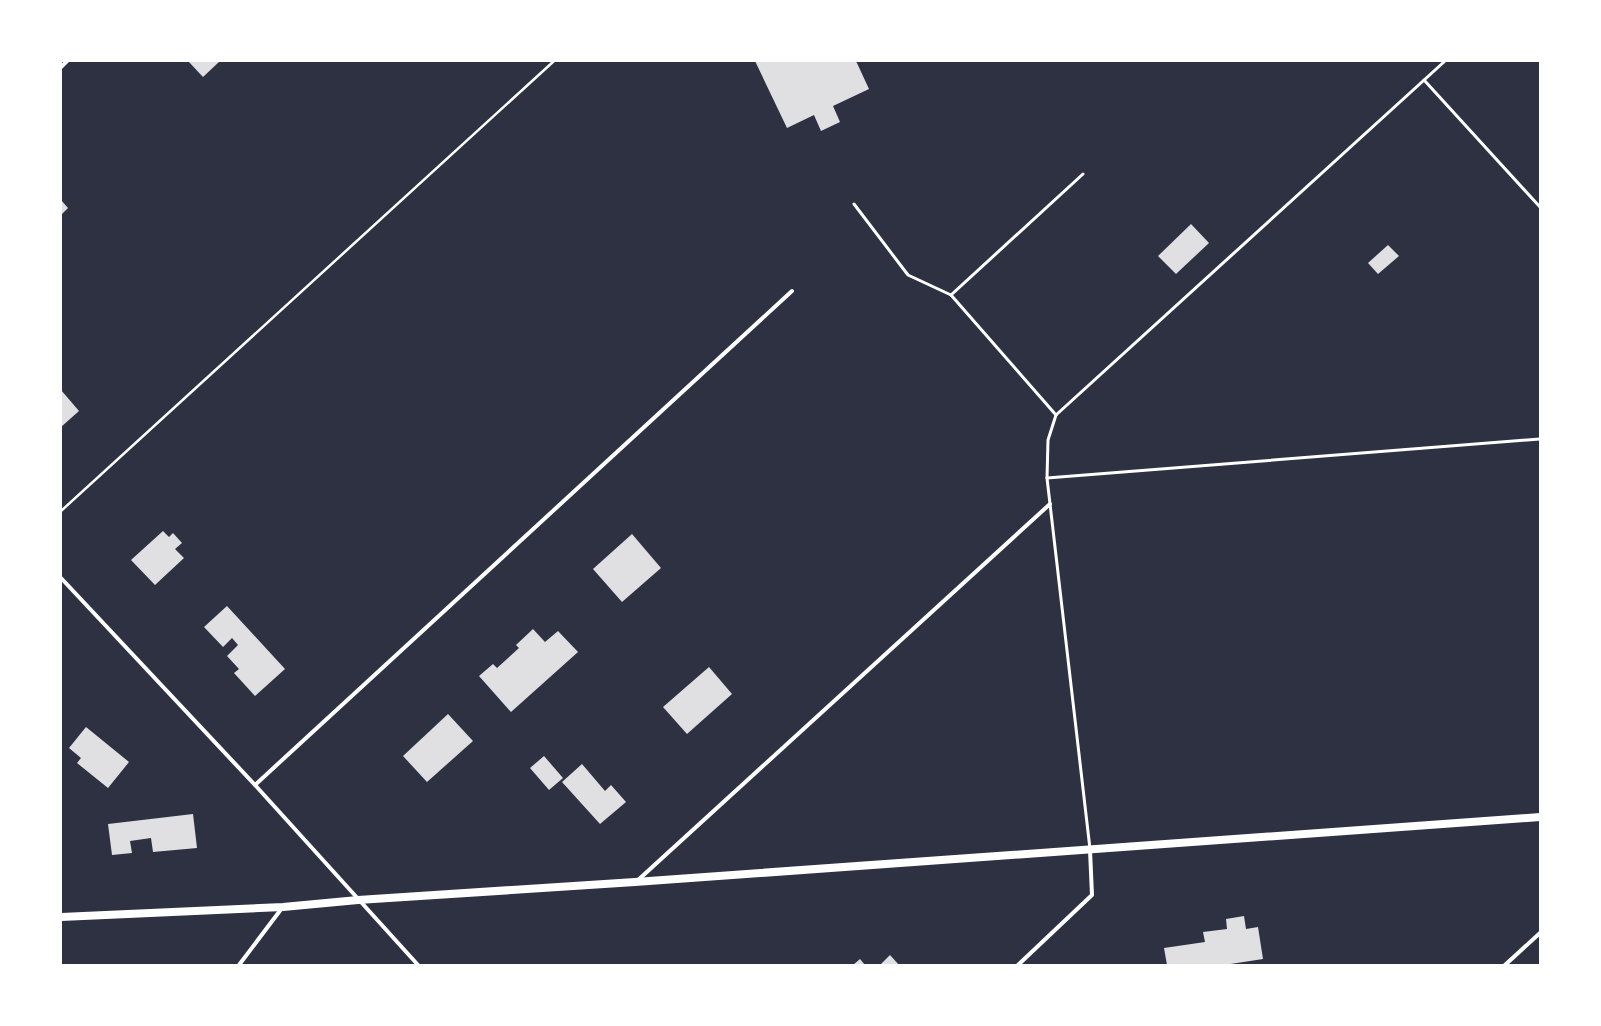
<svg xmlns="http://www.w3.org/2000/svg" width="1601" height="1026" viewBox="0 0 1601 1026" font-family="'Sofia Sans Condensed',sans-serif">
  <style>
    .building { fill: #e0e0e3 }
    .lines { fill: none; stroke-linecap: round; stroke-linejoin: round }
    .path { stroke: #fff; stroke-width: 2.5 }
    .service { stroke: #fff; stroke-width: 3 }
    .minor { stroke: #fff; stroke-width: 4 }
    .secondary { stroke: #fff; stroke-width: 8 }
  </style>
  <rect width="100%" height="100%" fill="#2d3142"/>
  <g class="building">
    <polygon points="188,61 220,61 203,77"/>
    <polygon points="755,61 856,61 869,89 833,106 840,122 821,131 814,115 787,128"/>
    <polygon points="61,200 68,208 61,215"/>
    <polygon points="1191,224 1209,243 1176,274 1158,256"/>
    <polygon points="1388,245 1399,256 1378,274 1368,263"/>
    <polygon points="61,390 79,411 61,427"/>
    <polygon points="163,531 169,537 173,533 182,543 175,549 184,558 155,585 131,560"/>
    <polygon points="632,534 661,568 622,602 593,569"/>
    <polygon points="227,606 285,669 255,696 234,673 239,669 227,656 238,645 232,638 223,647 204,627"/>
    <polygon points="533,629 545,642 558,631 578,652 511,712 479,676 493,664 497,668 519,648 516,645"/>
    <polygon points="709,667 732,694 687,734 663,707"/>
    <polygon points="448,714 473,741 427,782 403,756"/>
    <polygon points="86,727 129,762 108,788 77,763 81,758 69,748"/>
    <polygon points="544,756 563,778 549,790 530,768"/>
    <polygon points="582,764 605,791 611,785 626,802 600,824 562,782"/>
    <polygon points="193,814 197,848 153,852 151,838 130,841 132,853 112,855 108,824"/>
    <polygon points="1244,916 1246,929 1258,927 1263,959 1224,965 1167,965 1164,948 1205,942 1203,932 1227,929 1226,919"/>
    <polygon points="890,955 899,965 880,965"/>
    <polygon points="860,959 865,965 853,965"/>
  </g>
  <g class="lines">
    <polyline class="path" points="61,511 554,61"/>
    <g class="service">
      <polyline points="1424,80 1540,207"/>
      <polyline points="854,204 908,275 951,295 1083,174"/>
      <polyline points="951,295 1056,415"/>
      <polyline points="1047,478 1540,439"/>
      <polyline points="1090,849 1047,478 1048,440 1056,415 1445,61"/>
    </g>
    <g class="minor">
      <polyline points="61,67 67,61"/>
      <polyline points="61,578 255,785 418,965"/>
      <polyline points="255,785 792,291"/>
      <polyline points="637,881 1050,504"/>
      <polyline points="239,965 282,908"/>
      <polyline points="1018,965 1092,895 1090,850"/>
      <polyline points="1505,965 1540,933"/>
    </g>
    <polyline class="secondary" points="61,917 283,907 358,900 635,882 1540,817"/>
  </g>
  <rect width="1601" height="1026" fill="none" stroke="#ffffff" stroke-width="124"/>
</svg>
